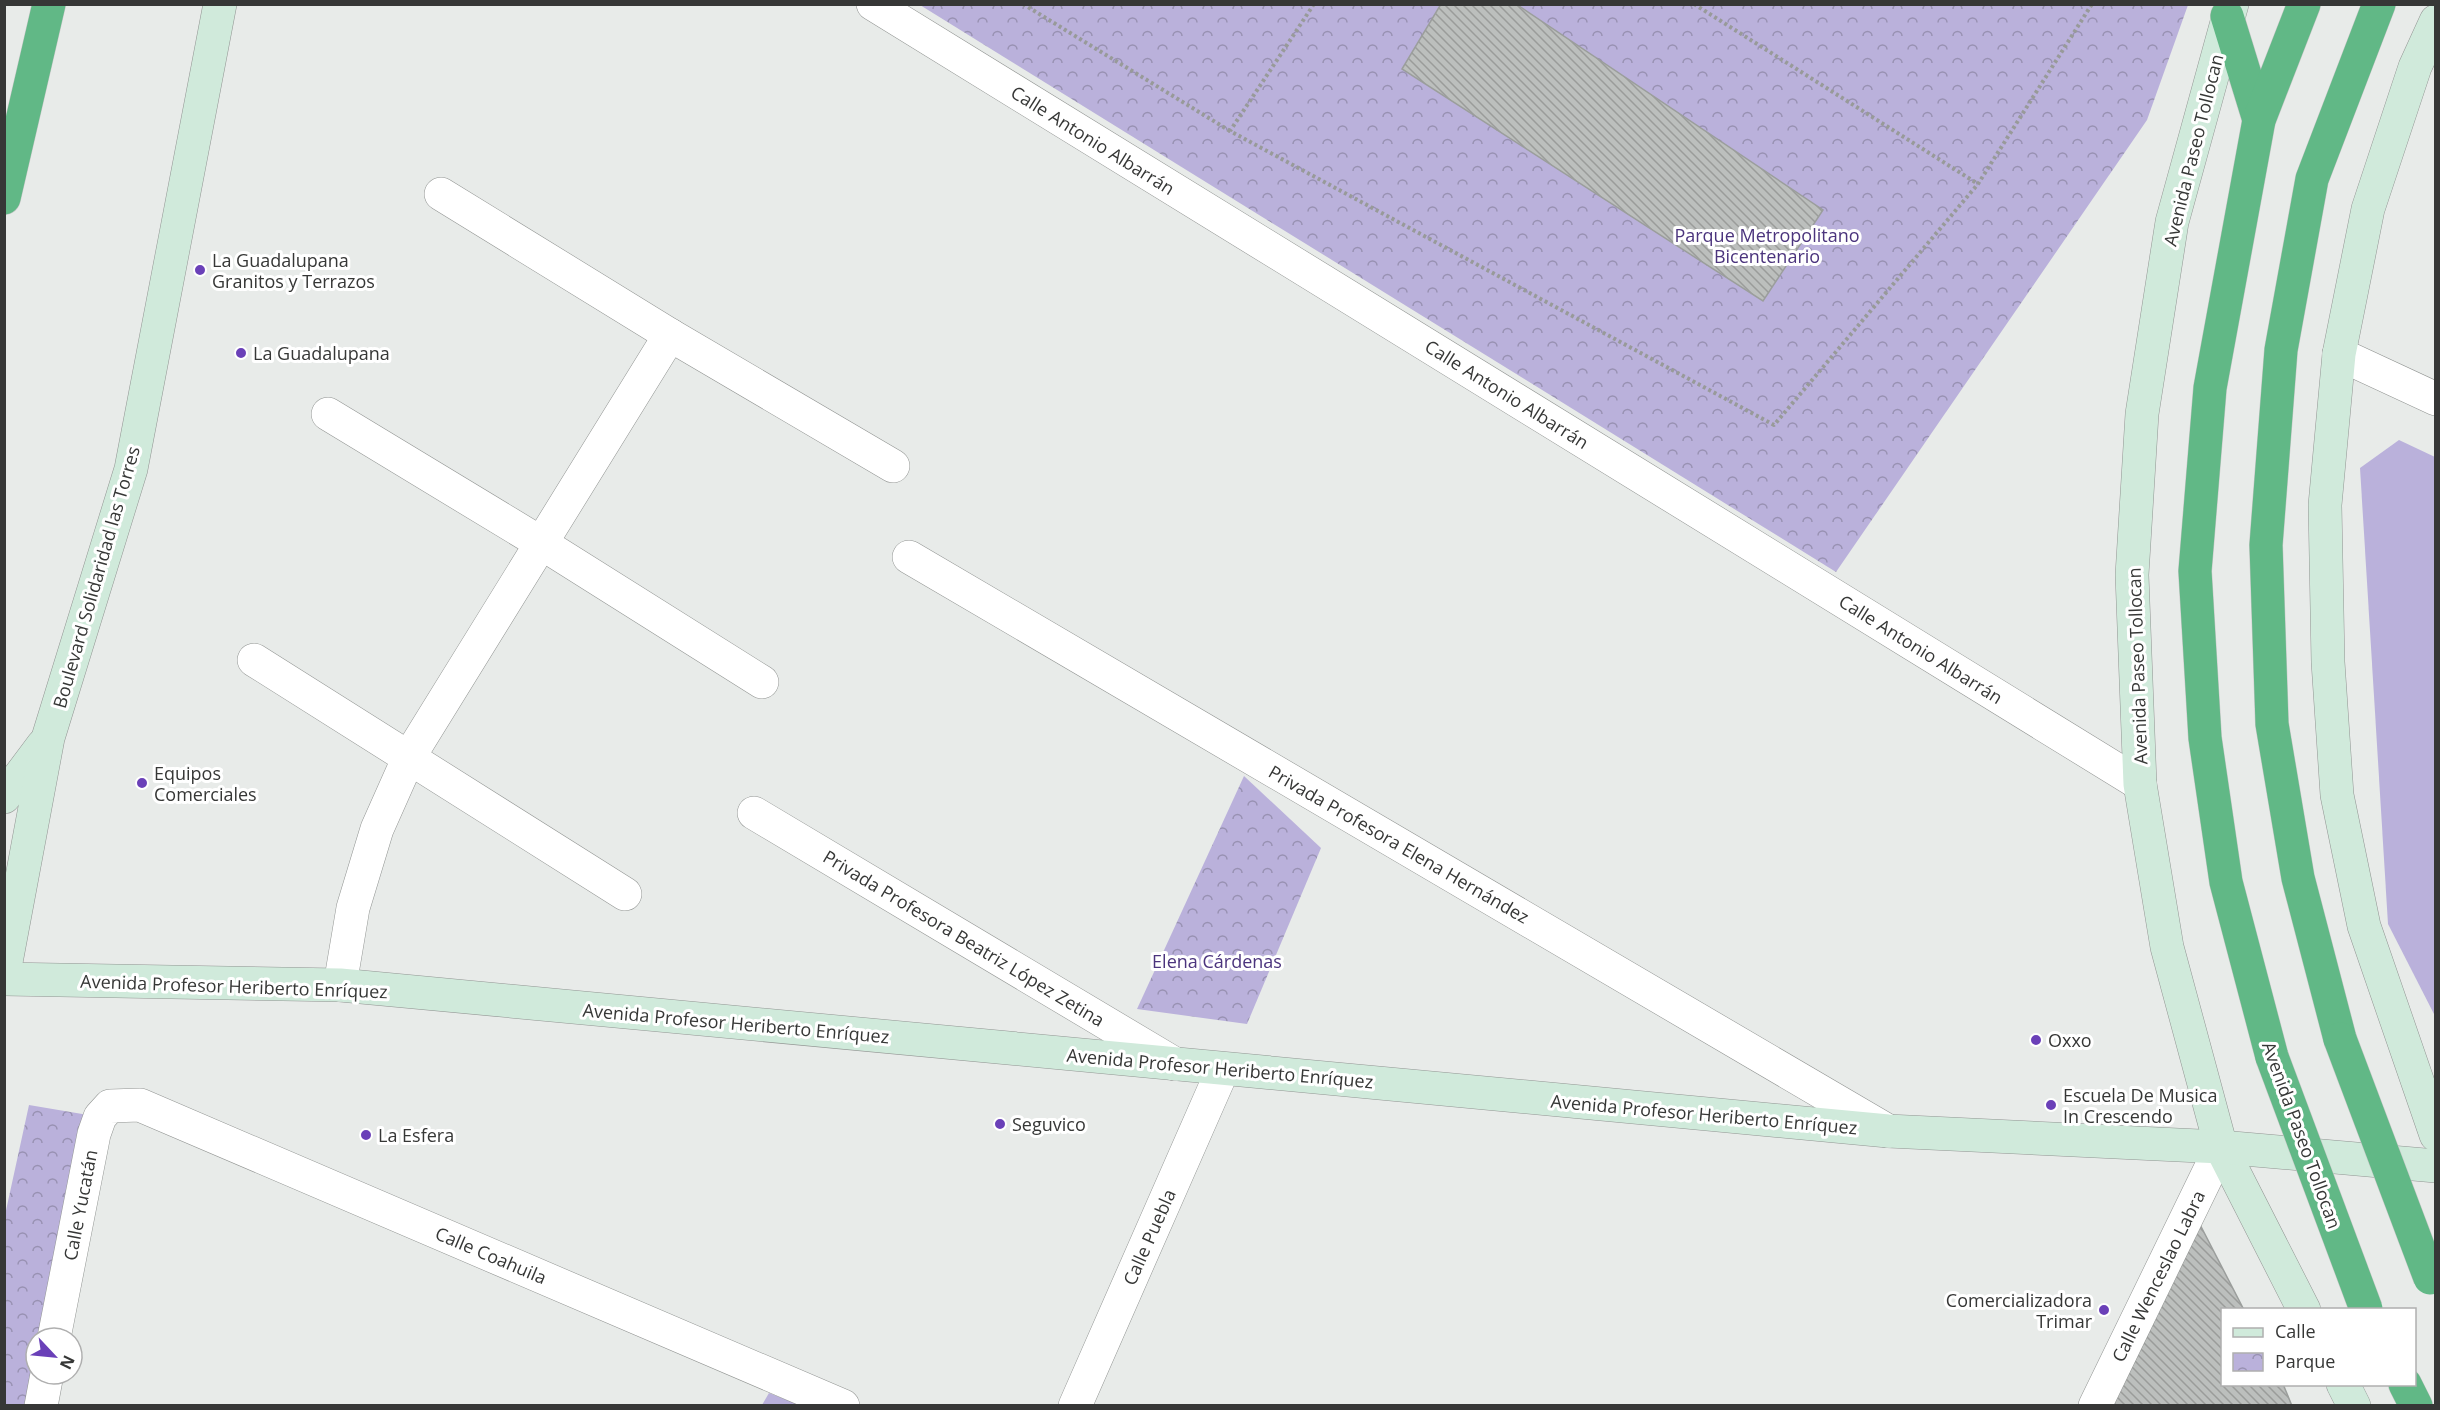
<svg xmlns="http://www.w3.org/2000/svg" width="2440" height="1410" viewBox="0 0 2440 1410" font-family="'Open Sans',sans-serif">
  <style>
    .grass { fill: #bab1db }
    .park { fill: url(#park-crowns) }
    .building { fill: url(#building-back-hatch); stroke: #9b9e9c; stroke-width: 1.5 }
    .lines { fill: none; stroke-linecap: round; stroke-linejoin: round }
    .street-casing { stroke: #929593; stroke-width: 34 }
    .secondary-casing { stroke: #929593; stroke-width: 34 }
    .highway-casing { stroke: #c7c7c7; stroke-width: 34 }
    .path { stroke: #989a99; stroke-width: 4; stroke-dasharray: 3 3; stroke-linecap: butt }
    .street { stroke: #fff; stroke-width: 33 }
    .secondary { stroke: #d0eadb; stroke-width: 33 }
    .highway { stroke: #61b886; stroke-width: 33 }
    .highway-bridge-casing { stroke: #c7c7c7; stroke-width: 34; stroke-linecap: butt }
    .highway-bridge { stroke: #61b886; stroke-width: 33 }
    .poi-dot { fill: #6a40b8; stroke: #fff; stroke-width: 2 }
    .labels { text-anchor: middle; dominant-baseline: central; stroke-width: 6; stroke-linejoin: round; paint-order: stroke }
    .street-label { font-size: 18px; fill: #363736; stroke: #fff }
    .park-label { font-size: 18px; fill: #4b347d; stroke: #fff }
    .poi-label { font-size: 18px; fill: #363736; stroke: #fff; text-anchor: start }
  </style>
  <defs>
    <pattern id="park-crowns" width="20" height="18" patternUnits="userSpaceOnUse" patternTransform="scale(1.5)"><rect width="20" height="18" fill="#bab1db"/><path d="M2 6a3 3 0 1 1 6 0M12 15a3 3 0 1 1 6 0" fill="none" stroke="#9891b2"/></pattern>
    <pattern id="building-back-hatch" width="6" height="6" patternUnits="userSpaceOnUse" patternTransform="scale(1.5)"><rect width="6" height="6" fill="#bcbfbd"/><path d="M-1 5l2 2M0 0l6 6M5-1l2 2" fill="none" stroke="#9a9c9a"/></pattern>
  </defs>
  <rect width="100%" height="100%" fill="#e8ebe9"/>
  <g class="grass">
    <polygon points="2399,440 2435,457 2435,1016 2388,924 2360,468"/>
    <polygon points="769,1393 800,1405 762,1405"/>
  </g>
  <g class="park">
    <polygon points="920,5 2188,5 2147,120 1836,572"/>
    <polygon points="1244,776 1321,848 1247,1024 1137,1009"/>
    <polygon points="29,1105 100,1117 50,1338 36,1338 35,1405 5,1406 5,1215"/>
  </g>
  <g class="building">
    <polygon points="1441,4 1516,4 1823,210 1763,301 1402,69"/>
    <polygon points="2193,1211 2244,1310 2222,1310 2222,1384 2283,1384 2292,1406 2103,1406"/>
  </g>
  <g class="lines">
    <g class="street-casing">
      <g id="street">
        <polyline points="873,4 2140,784"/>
        <polyline points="441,194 670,335 893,466"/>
        <polyline points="2339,354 2436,399"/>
        <polyline points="328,414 541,543 762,682"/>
        <polyline points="909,557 1888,1131"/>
        <polyline points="254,660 625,894"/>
        <polyline points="754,813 1175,1064"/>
        <polyline points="340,985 353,908 377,829 409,757 670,335"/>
        <polyline points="54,1338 94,1134 100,1117 110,1106 140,1105 843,1406"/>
        <polyline points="41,1406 47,1374"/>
        <polyline points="1075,1406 1223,1069"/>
        <polyline points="2095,1406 2221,1147"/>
      </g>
    </g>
    <g class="secondary-casing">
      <g id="secondary">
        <polyline points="2232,4 2172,222 2142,414 2132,575 2140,784 2167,947 2221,1147 2304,1310"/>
        <polyline points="2436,21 2415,67 2368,209 2339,354 2325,505 2328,662 2337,795 2364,926 2436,1135"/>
        <polyline points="4,797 43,745"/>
        <polyline points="4,973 48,738 131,469 220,4"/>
        <polyline points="4,979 340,985 1888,1131 2221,1147 2436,1166"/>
        <polyline points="2343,1384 2354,1406"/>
      </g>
    </g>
    <g class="highway-casing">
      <g id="highway">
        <polyline points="2227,16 2259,120"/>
        <polyline points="4,198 49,4"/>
        <polyline points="2340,1039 2298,878 2272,724 2266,545 2281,350 2312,179 2379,4"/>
        <polyline points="2272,1057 2226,882 2205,738 2195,571 2210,388 2259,120 2304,4"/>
        <polyline points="2405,1384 2416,1406"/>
      </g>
    </g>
    <g class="path">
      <polyline points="1023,4 1230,131"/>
      <polyline points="1314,4 1230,131 1774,425 1978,184 2092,4"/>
      <polyline points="1694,4 1978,184"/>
    </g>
    <use href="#street" class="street"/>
    <use href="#secondary" class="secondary"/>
    <use href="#highway" class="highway"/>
    <g class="highway-bridge-casing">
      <g id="highway-bridge">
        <polyline points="2340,1039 2430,1278"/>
        <polyline points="2272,1057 2366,1309"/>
      </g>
    </g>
    <use href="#highway-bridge" class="highway-bridge"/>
  </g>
  <g class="poi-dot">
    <circle cx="200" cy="270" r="6"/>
    <circle cx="241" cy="353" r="6"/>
    <circle cx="142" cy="783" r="6"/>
    <circle cx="2036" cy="1040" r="6"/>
    <circle cx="2051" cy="1105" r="6"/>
    <circle cx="1000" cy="1124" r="6"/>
    <circle cx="366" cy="1135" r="6"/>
    <circle cx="2104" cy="1310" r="6"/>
  </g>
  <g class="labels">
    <g class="street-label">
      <text transform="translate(1093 140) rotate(32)">Calle Antonio Albarrán</text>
      <text transform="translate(2193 150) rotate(-76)">Avenida Paseo Tollocan</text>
      <text transform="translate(1507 394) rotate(32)">Calle Antonio Albarrán</text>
      <text transform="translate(96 577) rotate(-74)">Boulevard Solidaridad las Torres</text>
      <text transform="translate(1921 649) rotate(32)">Calle Antonio Albarrán</text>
      <text transform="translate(2137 666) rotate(-92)">Avenida Paseo Tollocan</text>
      <text transform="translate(1399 844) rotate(30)">Privada Profesora Elena Hernández</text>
      <text transform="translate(964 938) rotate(31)">Privada Profesora Beatriz López Zetina</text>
      <text transform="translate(234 986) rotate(2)">Avenida Profesor Heriberto Enríquez</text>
      <text transform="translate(736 1023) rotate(5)">Avenida Profesor Heriberto Enríquez</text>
      <text transform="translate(1220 1068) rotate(5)">Avenida Profesor Heriberto Enríquez</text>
      <text transform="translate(1704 1114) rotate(5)">Avenida Profesor Heriberto Enríquez</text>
      <text transform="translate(2302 1135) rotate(70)">Avenida Paseo Tollocan</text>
      <text transform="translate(80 1205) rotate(-79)">Calle Yucatán</text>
      <text transform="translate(1149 1237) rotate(-66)">Calle Puebla</text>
      <text transform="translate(491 1255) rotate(23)">Calle Coahuila</text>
      <text transform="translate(2158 1276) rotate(-64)">Calle Wenceslao Labra</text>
    </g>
    <g class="park-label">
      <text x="1767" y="235">Parque Metropolitano<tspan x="1767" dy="21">Bicentenario</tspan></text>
      <text x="1217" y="961">Elena Cárdenas</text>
    </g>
    <g class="poi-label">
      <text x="212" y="260">La Guadalupana<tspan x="212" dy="21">Granitos y Terrazos</tspan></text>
      <text x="253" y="353">La Guadalupana</text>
      <text x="154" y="773">Equipos<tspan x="154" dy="21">Comerciales</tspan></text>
      <text x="2048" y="1040">Oxxo</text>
      <text x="2063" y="1095">Escuela De Musica<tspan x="2063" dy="21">In Crescendo</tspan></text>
      <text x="1012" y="1124">Seguvico</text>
      <text x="378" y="1135">La Esfera</text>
      <text x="2092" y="1300" text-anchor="end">Comercializadora<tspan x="2092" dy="21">Trimar</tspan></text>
    </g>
  </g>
  <rect width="2440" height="1410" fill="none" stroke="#363736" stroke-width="12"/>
  <rect x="2221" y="1308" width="195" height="78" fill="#ffffff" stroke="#afafaf" stroke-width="1.5"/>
  <rect x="2233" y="1328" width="30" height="9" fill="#d0eadb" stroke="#afafaf" stroke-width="1.5"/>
  <text x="2275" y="1338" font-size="18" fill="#363736">Calle</text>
  <rect x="2233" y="1353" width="30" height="18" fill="url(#park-crowns)" stroke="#afafaf" stroke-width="1.5"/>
  <text x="2275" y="1368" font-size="18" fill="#363736">Parque</text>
  <g transform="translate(54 1356) rotate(116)"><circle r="28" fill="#ffffff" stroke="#afafaf" stroke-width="1.5"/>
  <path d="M0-4.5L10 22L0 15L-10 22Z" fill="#6a40b8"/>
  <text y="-9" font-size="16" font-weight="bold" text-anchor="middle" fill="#363736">N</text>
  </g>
</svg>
